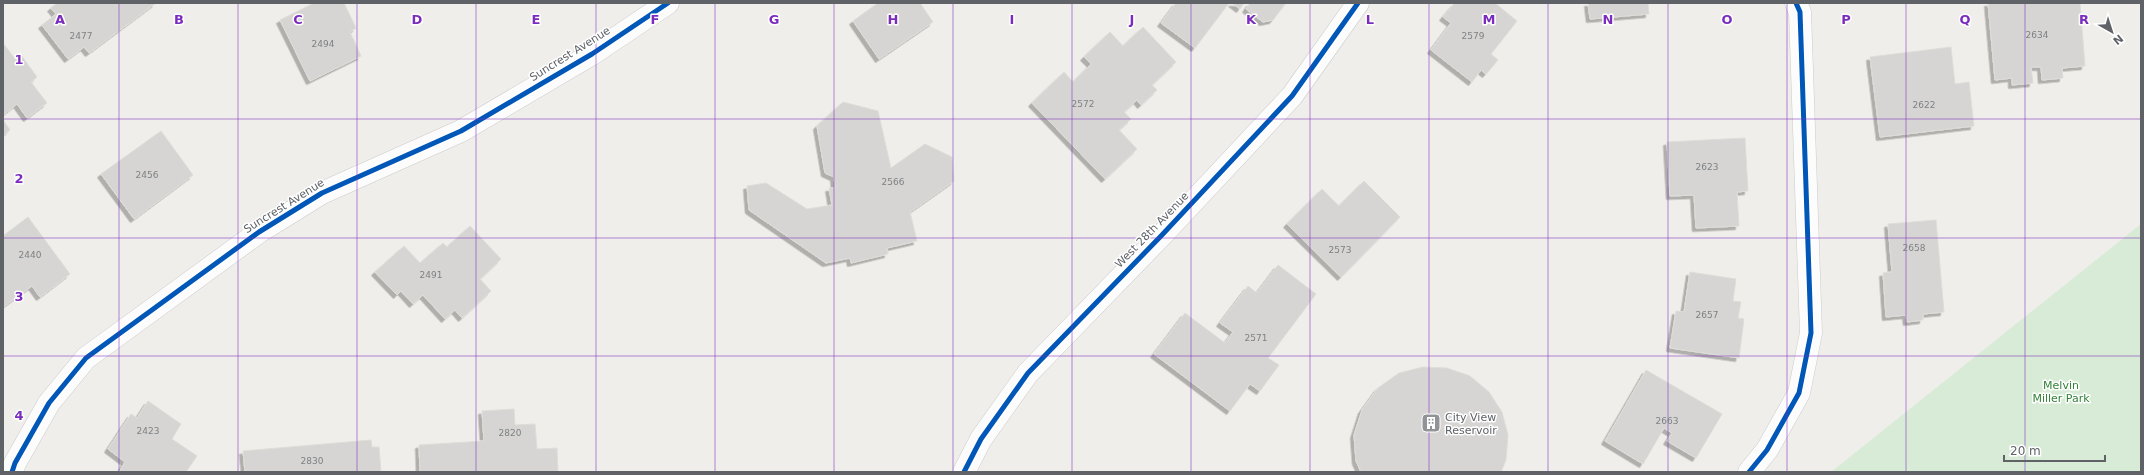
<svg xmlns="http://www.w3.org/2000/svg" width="2144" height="475" viewBox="0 0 2144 475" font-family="'DejaVu Sans',sans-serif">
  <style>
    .green { fill: #d8ebd6 }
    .building { fill: #d6d5d3; stroke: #deddd9; filter: url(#shadow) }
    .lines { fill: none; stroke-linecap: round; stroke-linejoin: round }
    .street-casing { stroke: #cbcccc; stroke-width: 23 }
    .street { stroke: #fdfcfc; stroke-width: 22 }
    .cycleway-casing { stroke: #fff; stroke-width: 8 }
    .cycleway { stroke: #0057b8; stroke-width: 5 }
    .grid { fill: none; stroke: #7b2cbf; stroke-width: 1; stroke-opacity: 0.55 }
    .labels { text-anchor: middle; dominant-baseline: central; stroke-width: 3; stroke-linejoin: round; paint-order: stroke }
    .number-label { font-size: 9px; fill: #7e8184 }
    .street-label { font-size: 11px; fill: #5f6368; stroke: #fff }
    .park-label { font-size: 11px; fill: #348238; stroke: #fff }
    .poi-label { font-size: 11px; fill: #5f6368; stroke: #fff; text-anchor: start }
    .grid-label { font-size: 13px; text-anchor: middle; font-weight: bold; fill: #7b2cbf; stroke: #fff; stroke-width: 3; stroke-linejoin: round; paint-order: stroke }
  </style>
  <defs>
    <filter id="shadow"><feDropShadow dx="-3.5" dy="3.5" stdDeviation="0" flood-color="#0004"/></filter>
  </defs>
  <rect width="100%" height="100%" fill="#efeeea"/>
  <polygon class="green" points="2141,224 2141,472 1831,472"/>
  <g class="building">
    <polygon points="57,3 156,3 89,53 84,47 68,59 42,25 56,14 51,8"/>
    <polygon points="314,3 344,3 356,28 350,32 361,56 310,81 280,20"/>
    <polygon points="878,3 920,3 933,22 879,59 853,21"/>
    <polygon points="1176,3 1229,3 1195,48 1161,23"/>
    <polygon points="1232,3 1244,3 1240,9"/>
    <polygon points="1250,3 1286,3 1273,20 1263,22 1246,9"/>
    <polygon points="1455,3 1495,3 1517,21 1491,54 1498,60 1486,74 1481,70 1472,82 1431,50 1451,23 1443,17"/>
    <polygon points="1588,3 1648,3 1649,14 1590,19"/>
    <polygon points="1988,3 2080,3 2085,66 2062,68 2063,78 2042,80 2041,67 2031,67 2033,83 2012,85 2012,78 1995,80"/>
    <polygon points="1143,27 1176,62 1152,85 1157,90 1141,105 1137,100 1124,112 1131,119 1119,130 1137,149 1105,179 1032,103 1064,72 1073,82 1091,64 1084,57 1110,32 1123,46"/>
    <polygon points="3,43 16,60 21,55 37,77 31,82 47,103 27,118 17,104 3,115"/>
    <polygon points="1951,47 1955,84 1969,82 1974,126 1880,137 1870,57"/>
    <polygon points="843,102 878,111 891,168 925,144 952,157 954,181 910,212 917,241 887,248 888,254 851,263 850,258 826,263 749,210 747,186 766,183 807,209 832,205 829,188 835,188 834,177 825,173 817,126"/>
    <polygon points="3,120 10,130 3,136"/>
    <polygon points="161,131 193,175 134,219 101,174"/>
    <polygon points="1745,138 1748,191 1737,192 1739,226 1696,228 1694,195 1670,196 1667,142"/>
    <polygon points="1364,181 1400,217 1341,277 1287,224 1322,189 1339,206"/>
    <polygon points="28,217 70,274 40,297 32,286 3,307 3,236"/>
    <polygon points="1936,220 1944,312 1923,314 1923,320 1907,322 1906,315 1886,317 1883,273 1892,272 1888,224"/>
    <polygon points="470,226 501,259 480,279 491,291 462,318 455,310 445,319 423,295 413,304 401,291 397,295 375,272 404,246 420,263 443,243 447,247"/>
    <polygon points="1278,265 1316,294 1268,358 1279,365 1260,391 1250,384 1230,411 1154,354 1185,313 1225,343 1233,332 1220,323 1248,286 1257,293"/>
    <polygon points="1690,272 1736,279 1733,301 1741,302 1738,318 1744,319 1739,358 1670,348 1676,311 1684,312"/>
    <polygon points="1423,367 1447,368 1470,376 1489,392 1502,412 1508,435 1506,460 1501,472 1361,472 1356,461 1354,435 1362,410 1378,388 1399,373"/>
    <polygon points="1646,370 1722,414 1696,458 1667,441 1672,433 1664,428 1643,464 1605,441"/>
    <polygon points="148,401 181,424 172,439 197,456 186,472 119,472 125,462 108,449 131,414 137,418"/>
    <polygon points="514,409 515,425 535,424 537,449 557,448 558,472 420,472 419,445 484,441 482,411"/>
    <polygon points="371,440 372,447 379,447 381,472 245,472 243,451"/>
  </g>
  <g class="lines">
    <g class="street-casing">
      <g id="street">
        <polyline points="12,472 15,463 49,403 86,358 259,232 322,193 461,131 592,54 668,3"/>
        <polyline points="964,472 981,439 1028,373 1161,236 1292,96 1358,3"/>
        <polyline points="1749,472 1767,450 1799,393 1811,333 1800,12 1796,3"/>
      </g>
    </g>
    <use href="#street" class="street"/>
    <g class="cycleway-casing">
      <g id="cycleway">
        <polyline points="12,472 15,463 49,403 86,358 259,232 322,193 461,131 592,54 668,3"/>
        <polyline points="964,472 981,439 1028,373 1161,236 1292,96 1358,3"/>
        <polyline points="1749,472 1767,450 1799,393 1811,333 1800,12 1796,3"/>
      </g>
    </g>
    <use href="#cycleway" class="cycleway"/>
  </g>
  <path class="grid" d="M119,3V472M238,3V472M357,3V472M476,3V472M596,3V472M715,3V472M834,3V472M953,3V472M1072,3V472M1191,3V472M1310,3V472M1429,3V472M1548,3V472M1668,3V472M1787,3V472M1906,3V472M2025,3V472M3,119H2141M3,238H2141M3,356H2141"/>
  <defs>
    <g id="building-square" transform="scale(1)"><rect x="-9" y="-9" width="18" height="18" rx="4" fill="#919496" stroke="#fff"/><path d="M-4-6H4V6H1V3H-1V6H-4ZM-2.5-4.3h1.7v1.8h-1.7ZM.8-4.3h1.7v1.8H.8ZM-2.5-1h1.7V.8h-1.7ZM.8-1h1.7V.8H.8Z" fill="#fff"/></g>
  </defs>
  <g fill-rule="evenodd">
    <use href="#building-square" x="1431" y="423"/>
  </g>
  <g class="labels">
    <g class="number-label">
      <text x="2037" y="35">2634</text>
      <text x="81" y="36">2477</text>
      <text x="1473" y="36">2579</text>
      <text x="323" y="44">2494</text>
      <text x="1083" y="104">2572</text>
      <text x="1924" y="105">2622</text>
      <text x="1707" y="167">2623</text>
      <text x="147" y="175">2456</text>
      <text x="893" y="182">2566</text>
      <text x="1914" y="248">2658</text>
      <text x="1340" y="250">2573</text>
      <text x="30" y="255">2440</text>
      <text x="431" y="275">2491</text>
      <text x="1707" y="315">2657</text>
      <text x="1256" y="338">2571</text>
      <text x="1667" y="421">2663</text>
      <text x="148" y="431">2423</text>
      <text x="510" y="433">2820</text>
      <text x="312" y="461">2830</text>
    </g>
    <g class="street-label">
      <text transform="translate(570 54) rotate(-32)">Suncrest Avenue</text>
      <text transform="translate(284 206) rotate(-32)">Suncrest Avenue</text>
      <text transform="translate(1152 230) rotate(-46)">West 28th Avenue</text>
    </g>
    <g class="park-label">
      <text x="2061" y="385">Melvin<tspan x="2061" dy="13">Miller Park</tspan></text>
    </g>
    <g class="poi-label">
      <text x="1445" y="417">City View<tspan x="1445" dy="13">Reservoir</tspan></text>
    </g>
  </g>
  <g class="grid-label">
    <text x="60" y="24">A</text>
    <text x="179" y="24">B</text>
    <text x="298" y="24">C</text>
    <text x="417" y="24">D</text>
    <text x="536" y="24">E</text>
    <text x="655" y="24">F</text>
    <text x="774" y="24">G</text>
    <text x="893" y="24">H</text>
    <text x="1012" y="24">I</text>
    <text x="1132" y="24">J</text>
    <text x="1251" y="24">K</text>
    <text x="1370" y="24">L</text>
    <text x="1489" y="24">M</text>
    <text x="1608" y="24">N</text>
    <text x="1727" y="24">O</text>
    <text x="1846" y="24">P</text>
    <text x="1965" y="24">Q</text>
    <text x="2084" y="24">R</text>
    <text x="19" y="64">1</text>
    <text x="19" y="183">2</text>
    <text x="19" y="301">3</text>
    <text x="19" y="420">4</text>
  </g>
  <rect width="2144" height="475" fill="none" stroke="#5f6368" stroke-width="8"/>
  <g transform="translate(2112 32) rotate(141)" stroke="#ffffff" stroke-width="3" paint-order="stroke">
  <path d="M0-3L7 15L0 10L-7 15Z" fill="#5f6368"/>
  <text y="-6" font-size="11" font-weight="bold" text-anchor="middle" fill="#5f6368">N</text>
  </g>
  <path d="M2004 455v6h101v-6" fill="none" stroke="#5f6368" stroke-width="2"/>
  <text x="2010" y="455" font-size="12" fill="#5f6368" stroke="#ffffff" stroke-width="3" paint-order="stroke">20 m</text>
</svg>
